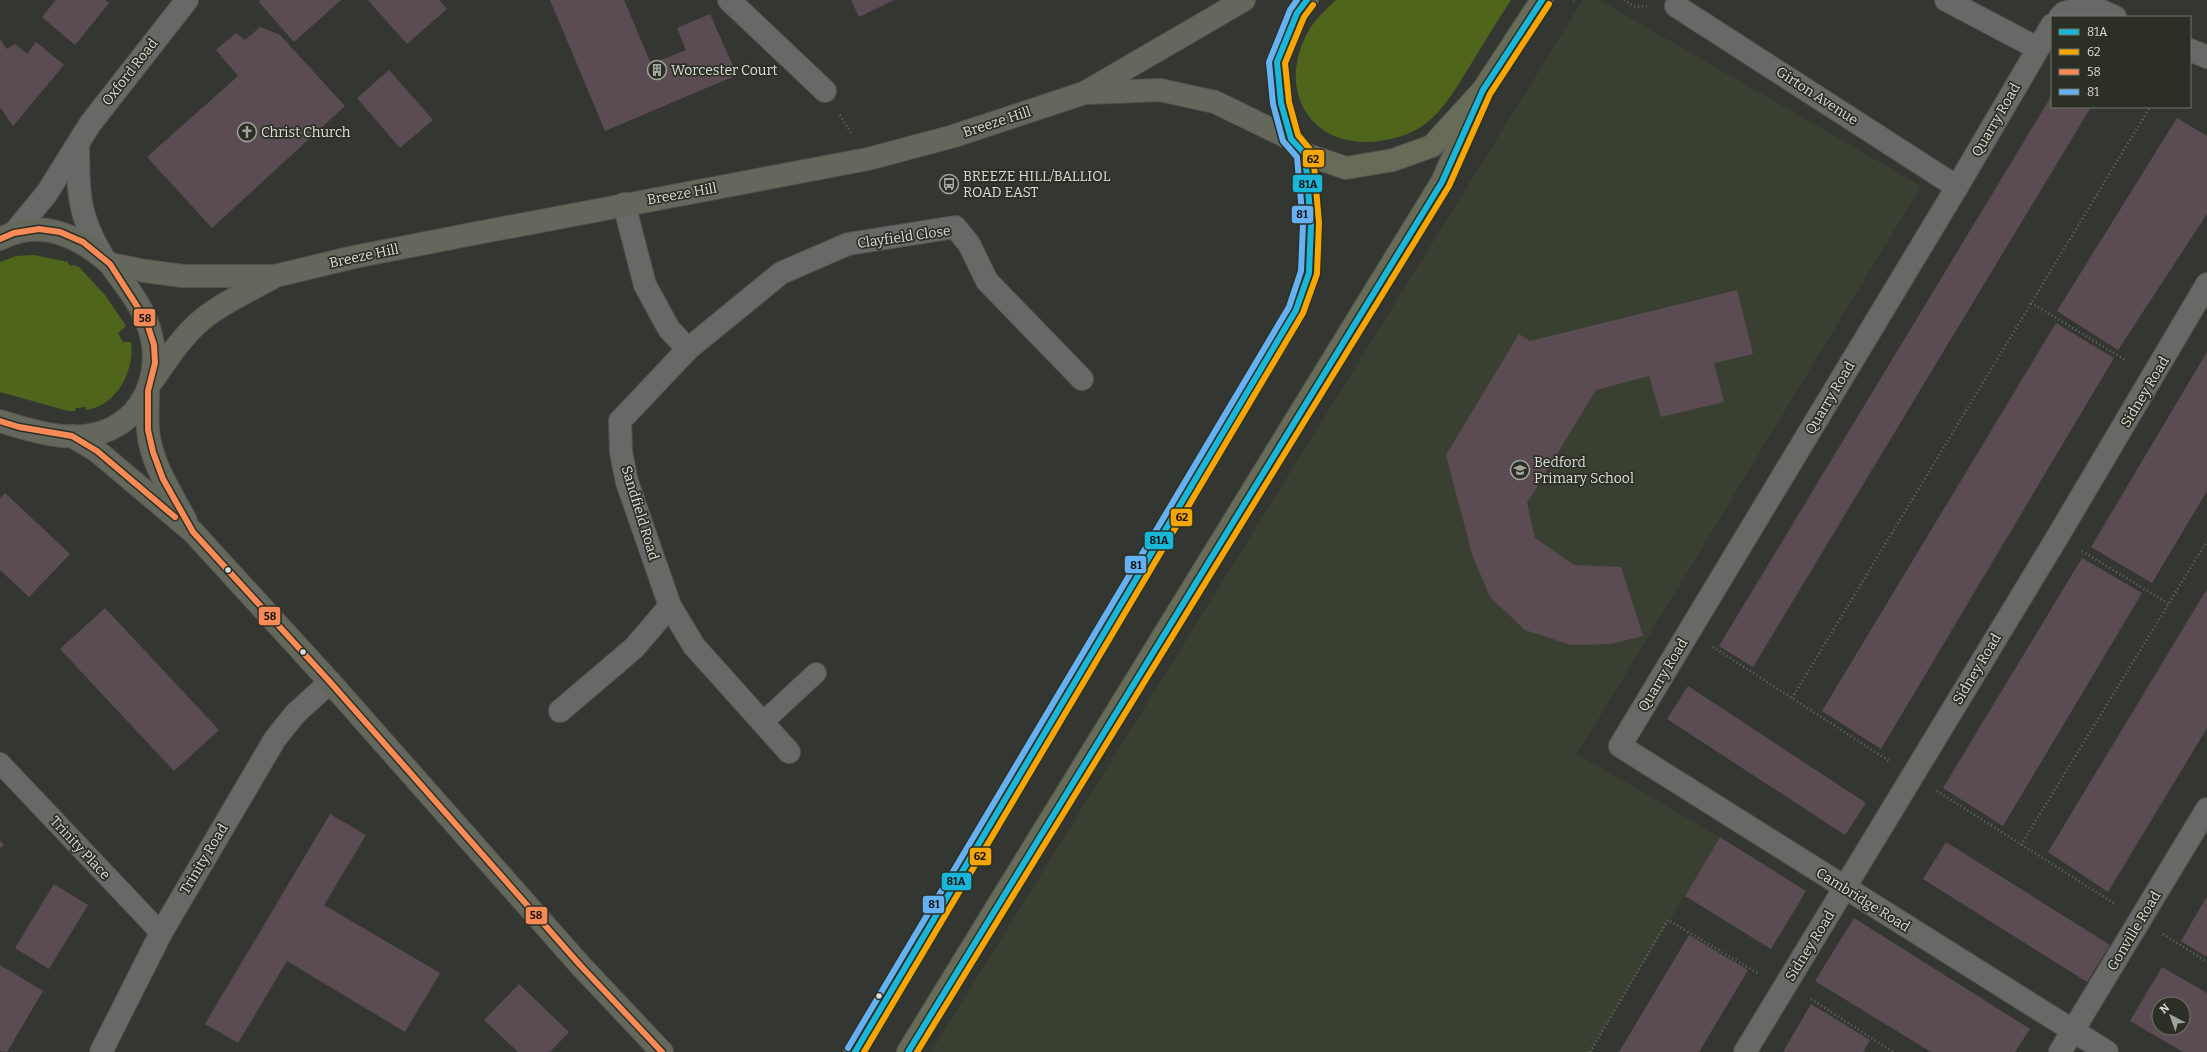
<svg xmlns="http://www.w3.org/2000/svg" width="2207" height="1052" viewBox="0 0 2207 1052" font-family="Bitter,serif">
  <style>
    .built { fill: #3a4031 }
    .green { fill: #4f651b }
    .building { fill: #5b4c53; fill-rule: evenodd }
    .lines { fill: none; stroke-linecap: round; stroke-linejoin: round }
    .lane-casing { stroke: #52554f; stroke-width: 22 }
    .street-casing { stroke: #52554f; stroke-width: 24 }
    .primary-casing { stroke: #52554f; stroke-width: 24 }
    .highway-casing { stroke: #52554f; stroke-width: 24 }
    .path { stroke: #686966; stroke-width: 2.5; stroke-dasharray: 1 3; stroke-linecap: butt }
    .lane { stroke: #686966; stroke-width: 20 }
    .street { stroke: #686966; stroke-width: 22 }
    .primary { stroke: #64685c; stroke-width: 22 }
    .highway { stroke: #666c58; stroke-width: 22 }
    .bus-1-casing { stroke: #2b2f25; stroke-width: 9 }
    .bus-2-casing { stroke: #2b2f25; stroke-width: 9 }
    .bus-3-casing { stroke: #2b2f25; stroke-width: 9 }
    .bus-4-casing { stroke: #2b2f25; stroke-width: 9 }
    .bus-1 { stroke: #1ab6d8; stroke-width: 6 }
    .bus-2 { stroke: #f7a600; stroke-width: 6 }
    .bus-3 { stroke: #f98a56; stroke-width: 6 }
    .bus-4 { stroke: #66b1f2; stroke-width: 6 }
    .bus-dot { fill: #dcdfd9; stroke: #2b2f25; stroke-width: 1.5 }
    .labels { text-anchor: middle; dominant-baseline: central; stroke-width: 3.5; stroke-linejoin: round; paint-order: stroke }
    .poi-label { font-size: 14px; fill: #dcdfd9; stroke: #2b2f25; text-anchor: start }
    .street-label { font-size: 14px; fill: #dcdfd9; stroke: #2b2f25 }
    .line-badge { stroke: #2b2f25; stroke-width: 1.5 }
    .pale-badge-label { font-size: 11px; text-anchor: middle; font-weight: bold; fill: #111 }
  </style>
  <rect width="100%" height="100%" fill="#343731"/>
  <polygon class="built" points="1583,0 1599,0 1921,186 1577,754 1720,837 1590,1052 931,1052"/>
  <g class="green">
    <path d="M1336,0H1511C1497,21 1484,43 1471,64C1457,86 1446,108 1425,124C1409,136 1391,140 1371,142C1311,145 1280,93 1304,40C1311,23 1323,12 1336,0Z"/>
    <path d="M34,255L68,262V264L72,266L74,265L79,267L105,295L126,326L118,333L123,342H131C135,370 117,406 86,410V407L76,408L75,411H68L0,392V262L16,256Z"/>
  </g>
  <g class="building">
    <polygon points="56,0 105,0 109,3 75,45 42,17"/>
    <polygon points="260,0 341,0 294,42 259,2"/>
    <polygon points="368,0 439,0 447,9 407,44"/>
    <polygon points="550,0 624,0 651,64 686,50 677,28 710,14 737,75 605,131"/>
    <polygon points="851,0 894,0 859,17"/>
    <polygon points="260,27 280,35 345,106 212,228 147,157 238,76 216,50 236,33 245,40"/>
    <polygon points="0,39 7,49 15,44 27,54 36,42 64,65 13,126 0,107"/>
    <polygon points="389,70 433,120 400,148 357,98"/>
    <polygon points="2052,95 2052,107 2091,107 1753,667 1719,646"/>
    <polygon points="2177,118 2207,136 2207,214 2118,350 2057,311"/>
    <polygon points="1737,290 1753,354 1714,363 1724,402 1661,417 1649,376 1596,390 1527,503 1535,538 1574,565 1621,567 1643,636 1611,644 1571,645 1525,630 1490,597 1472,554 1446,455 1519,334 1530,341"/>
    <polygon points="2056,323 2114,358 1881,749 1822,711"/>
    <polygon points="2207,352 2207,491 2152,583 2091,547"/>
    <polygon points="5,493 70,554 29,597 0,570 0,498"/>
    <polygon points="2082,558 2142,593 2003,826 1943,788"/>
    <polygon points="2207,589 2207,728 2108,892 2048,852"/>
    <polygon points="105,608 219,730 174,771 60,649"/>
    <polygon points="1688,686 1866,803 1845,835 1667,719"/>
    <polygon points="330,814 366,835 324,905 440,973 405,1032 287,961 238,1043 205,1024"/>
    <polygon points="1720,837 1806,891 1771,949 1685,896"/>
    <polygon points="0,840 4,845 0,848"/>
    <polygon points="1946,842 2110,945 2087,982 1923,879"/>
    <polygon points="54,884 88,905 49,969 15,948"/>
    <polygon points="2207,896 2207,957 2181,941"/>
    <polygon points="1854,918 2030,1029 2015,1052 1931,1052 1815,981"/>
    <polygon points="1689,935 1748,970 1699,1052 1619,1052"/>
    <polygon points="0,965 43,991 7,1052 0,1051"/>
    <path d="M2162,967L2207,993V1052H2183L2130,1021ZM2159,1004H2183V1028H2159Z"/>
    <polygon points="519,984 569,1032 550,1052 518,1052 484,1020"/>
    <polygon points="1811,1004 1870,1040 1863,1052 1783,1052"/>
  </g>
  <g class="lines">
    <g class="lane-casing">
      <g id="lane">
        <polyline points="763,722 816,673"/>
        <polyline points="0,763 161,933"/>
      </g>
    </g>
    <g class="street-casing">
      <g id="street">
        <polyline points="729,0 825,91"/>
        <polyline points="1946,0 2037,48"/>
        <polyline points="1676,6 1957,187"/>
        <polyline points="2060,17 2064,13 2089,5 2115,17"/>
        <polyline points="2052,25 1957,187 1620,746 2107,1052"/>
        <polyline points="2190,50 2207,57"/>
        <path d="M78,146C78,192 78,216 103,257"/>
        <polyline points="624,204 645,285 669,329 688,349"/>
        <polyline points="14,233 47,193 90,124 187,0"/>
        <polyline points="560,711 634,648 670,606"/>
        <polyline points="789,752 694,646 670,606 627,482 621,452 620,421 688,349 781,273 848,244 955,227 969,244 987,281 1082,379"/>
        <polyline points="101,1052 161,933 275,739 295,714 330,682"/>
        <polyline points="1745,1052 2058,536 2207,284"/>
        <polyline points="2060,1052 2207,809"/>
      </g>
    </g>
    <g class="primary-casing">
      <g id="primary">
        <polyline points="1087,93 1160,90 1215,102 1291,139"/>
        <path d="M0,239C41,217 79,236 110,264C123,282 138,300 146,320C166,366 147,421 96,434C65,442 29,430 0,421"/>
        <polyline points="110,264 145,271 183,276 275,276 354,257 472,234 868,159 954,136 1084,93 1244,0"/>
        <path d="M153,380C168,358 183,335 204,318C224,302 249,291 272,278"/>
        <path d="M148,391C148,404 147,417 148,429C150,462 171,492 186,521"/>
        <polyline points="72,436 97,451 193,532 330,682 580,965 662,1052"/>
      </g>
    </g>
    <g class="highway-casing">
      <g id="highway">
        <polyline points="1307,0 1297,13 1277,62 1281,103 1291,139 1305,154 1346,168 1393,160 1432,146 1483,90 1542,0"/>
        <polyline points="855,1052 1296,310 1309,273 1311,224 1305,154"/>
        <polyline points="908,1052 1442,182 1483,90"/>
      </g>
    </g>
    <g class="path">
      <polyline points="1573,0 1575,0"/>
      <polyline points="1624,0 1635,7 1648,6"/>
      <polyline points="840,115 851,133"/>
      <polyline points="2031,303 2127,361"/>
      <polyline points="2082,551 2169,604"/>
      <polyline points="1713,647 1889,761"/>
      <polyline points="1792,698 2150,107"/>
      <polyline points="1937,791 2115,904"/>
      <polyline points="2021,845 2207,541"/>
      <polyline points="2163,934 2207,962"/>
      <polyline points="1811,999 1893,1052"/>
      <polyline points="1590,1052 1668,920 1759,974"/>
    </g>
    <use href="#lane" class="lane"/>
    <use href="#street" class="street"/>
    <use href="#primary" class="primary"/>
    <use href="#highway" class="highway"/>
    <g class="bus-1-casing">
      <g id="bus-1">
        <polyline points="855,1052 1296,310 1309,273 1311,224 1305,154 1291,139 1281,103 1277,62 1297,13 1307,0"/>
        <polyline points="908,1052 1442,182 1483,90 1542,0"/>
      </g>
    </g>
    <g class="bus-2-casing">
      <g id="bus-2">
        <polyline points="864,1052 1303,313 1317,274 1319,223 1313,153 1298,135 1289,102 1285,63 1304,17 1313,5"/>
        <polyline points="917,1052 1449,186 1490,94 1549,4"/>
      </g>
    </g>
    <g class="bus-3-casing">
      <g id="bus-3">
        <polyline points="0,239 14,233 39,229 60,232 83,242 110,264 146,320 154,345 155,363 148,391 148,430 153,452 163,479 193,532 330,682 580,965 662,1052"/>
        <polyline points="0,421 19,427 72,436 97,451 175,517"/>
      </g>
    </g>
    <g class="bus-4-casing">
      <polyline id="bus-4" points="848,1048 1289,307 1301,271 1303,224 1297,157 1283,141 1273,104 1269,62 1290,10 1297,0"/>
    </g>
    <use href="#bus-1" class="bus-1"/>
    <use href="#bus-2" class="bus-2"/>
    <use href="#bus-3" class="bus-3"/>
    <use href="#bus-4" class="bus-4"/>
  </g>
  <defs>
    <g id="building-ring" transform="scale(1)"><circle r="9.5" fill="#2b2f25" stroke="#a1a49e" stroke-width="1.5"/><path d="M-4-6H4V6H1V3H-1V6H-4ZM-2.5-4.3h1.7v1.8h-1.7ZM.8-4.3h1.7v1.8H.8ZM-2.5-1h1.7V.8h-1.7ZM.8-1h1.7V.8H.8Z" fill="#a1a49e"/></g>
    <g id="church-ring" transform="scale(1)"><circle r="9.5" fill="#2b2f25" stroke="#a1a49e" stroke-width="1.5"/><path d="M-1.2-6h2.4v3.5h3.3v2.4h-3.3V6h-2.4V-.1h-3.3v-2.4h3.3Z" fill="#a1a49e"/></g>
    <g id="bus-ring" transform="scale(1)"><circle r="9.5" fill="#2b2f25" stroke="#a1a49e" stroke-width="1.5"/><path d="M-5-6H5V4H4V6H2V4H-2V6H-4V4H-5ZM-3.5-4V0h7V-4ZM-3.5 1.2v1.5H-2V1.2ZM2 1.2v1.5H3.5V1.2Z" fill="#a1a49e"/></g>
    <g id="school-ring" transform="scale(1)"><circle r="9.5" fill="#2b2f25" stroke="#a1a49e" stroke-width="1.5"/><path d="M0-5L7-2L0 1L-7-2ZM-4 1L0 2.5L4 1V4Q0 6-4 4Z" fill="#a1a49e"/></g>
  </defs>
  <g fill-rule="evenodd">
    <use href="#building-ring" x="657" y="70"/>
    <use href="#church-ring" x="247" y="132"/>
    <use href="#bus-ring" x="949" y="184"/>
    <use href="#school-ring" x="1520" y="470"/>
  </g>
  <g class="bus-dot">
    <circle cx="228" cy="570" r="3.5"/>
    <circle cx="303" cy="652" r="3.5"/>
    <circle cx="879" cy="996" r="3.5"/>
  </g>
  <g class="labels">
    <g class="poi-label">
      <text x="671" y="70">Worcester Court</text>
      <text x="261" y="132">Christ Church</text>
      <text x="963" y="176">BREEZE HILL/BALLIOL<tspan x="963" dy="16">ROAD EAST</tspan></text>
      <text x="1534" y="462">Bedford<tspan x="1534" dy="16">Primary School</tspan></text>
    </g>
    <g class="street-label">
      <text transform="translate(130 72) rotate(-52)">Oxford Road</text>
      <text transform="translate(1817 96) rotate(33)">Girton Avenue</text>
      <text transform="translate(1996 120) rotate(-60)">Quarry Road</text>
      <text transform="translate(997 122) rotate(-18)">Breeze Hill</text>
      <text transform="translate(682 194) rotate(-10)">Breeze Hill</text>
      <text transform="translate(904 237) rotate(-8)">Clayfield Close</text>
      <text transform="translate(364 256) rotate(-12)">Breeze Hill</text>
      <text transform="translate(2145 392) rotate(-59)">Sidney Road</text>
      <text transform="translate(1830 398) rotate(-59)">Quarry Road</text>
      <text transform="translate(640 513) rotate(73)">Sandfield Road</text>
      <text transform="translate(1977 669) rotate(-59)">Sidney Road</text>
      <text transform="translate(1663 675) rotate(-59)">Quarry Road</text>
      <text transform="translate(80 848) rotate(47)">Trinity Place</text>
      <text transform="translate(204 859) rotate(-59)">Trinity Road</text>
      <text transform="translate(1863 900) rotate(32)">Cambridge Road</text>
      <text transform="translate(2134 931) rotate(-59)">Gonville Road</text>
      <text transform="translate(1810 946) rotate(-58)">Sidney Road</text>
    </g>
  </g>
  <g class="line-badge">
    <rect x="1302" y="149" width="23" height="19" rx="4" fill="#f7a600"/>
    <rect x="1292" y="174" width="31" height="19" rx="4" fill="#1ab6d8"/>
    <rect x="1291" y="205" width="23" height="19" rx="4" fill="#66b1f2"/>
    <rect x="133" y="308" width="23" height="19" rx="4" fill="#f98a56"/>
    <rect x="1170" y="508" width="23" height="19" rx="4" fill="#f7a600"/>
    <rect x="1144" y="531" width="30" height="19" rx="4" fill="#1ab6d8"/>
    <rect x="1124" y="555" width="23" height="19" rx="4" fill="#66b1f2"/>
    <rect x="258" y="606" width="23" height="20" rx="4" fill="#f98a56"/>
    <rect x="969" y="847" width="23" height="19" rx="4" fill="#f7a600"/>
    <rect x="941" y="872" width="31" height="19" rx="4" fill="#1ab6d8"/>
    <rect x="922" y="895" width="23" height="19" rx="4" fill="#66b1f2"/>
    <rect x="525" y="906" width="23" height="19" rx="4" fill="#f98a56"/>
  </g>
  <g class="pale-badge-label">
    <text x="1313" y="163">62</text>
    <text x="1308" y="188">81A</text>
    <text x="1302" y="218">81</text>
    <text x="145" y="322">58</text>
    <text x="1182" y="521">62</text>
    <text x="1159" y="544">81A</text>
    <text x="1136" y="569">81</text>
    <text x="270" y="620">58</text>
    <text x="980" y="860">62</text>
    <text x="956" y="885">81A</text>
    <text x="934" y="908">81</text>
    <text x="536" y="919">58</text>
  </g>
  <rect x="2051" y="16" width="140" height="92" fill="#2b2f25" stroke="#72756d"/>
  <rect x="2059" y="29" width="20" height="6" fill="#1ab6d8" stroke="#72756d"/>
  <text x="2087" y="36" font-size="12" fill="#dcdfd9">81A</text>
  <rect x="2059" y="49" width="20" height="6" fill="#f7a600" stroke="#72756d"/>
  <text x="2087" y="56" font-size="12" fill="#dcdfd9">62</text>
  <rect x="2059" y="69" width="20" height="6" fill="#f98a56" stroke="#72756d"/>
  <text x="2087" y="76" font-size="12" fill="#dcdfd9">58</text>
  <rect x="2059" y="89" width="20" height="6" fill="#66b1f2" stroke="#72756d"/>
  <text x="2087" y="96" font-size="12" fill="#dcdfd9">81</text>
  <g transform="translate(2171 1016) rotate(319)"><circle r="19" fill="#2b2f25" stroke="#72756d"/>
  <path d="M0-3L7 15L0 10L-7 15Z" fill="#a1a49e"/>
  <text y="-6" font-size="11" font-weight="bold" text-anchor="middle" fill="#dcdfd9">N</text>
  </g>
</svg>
